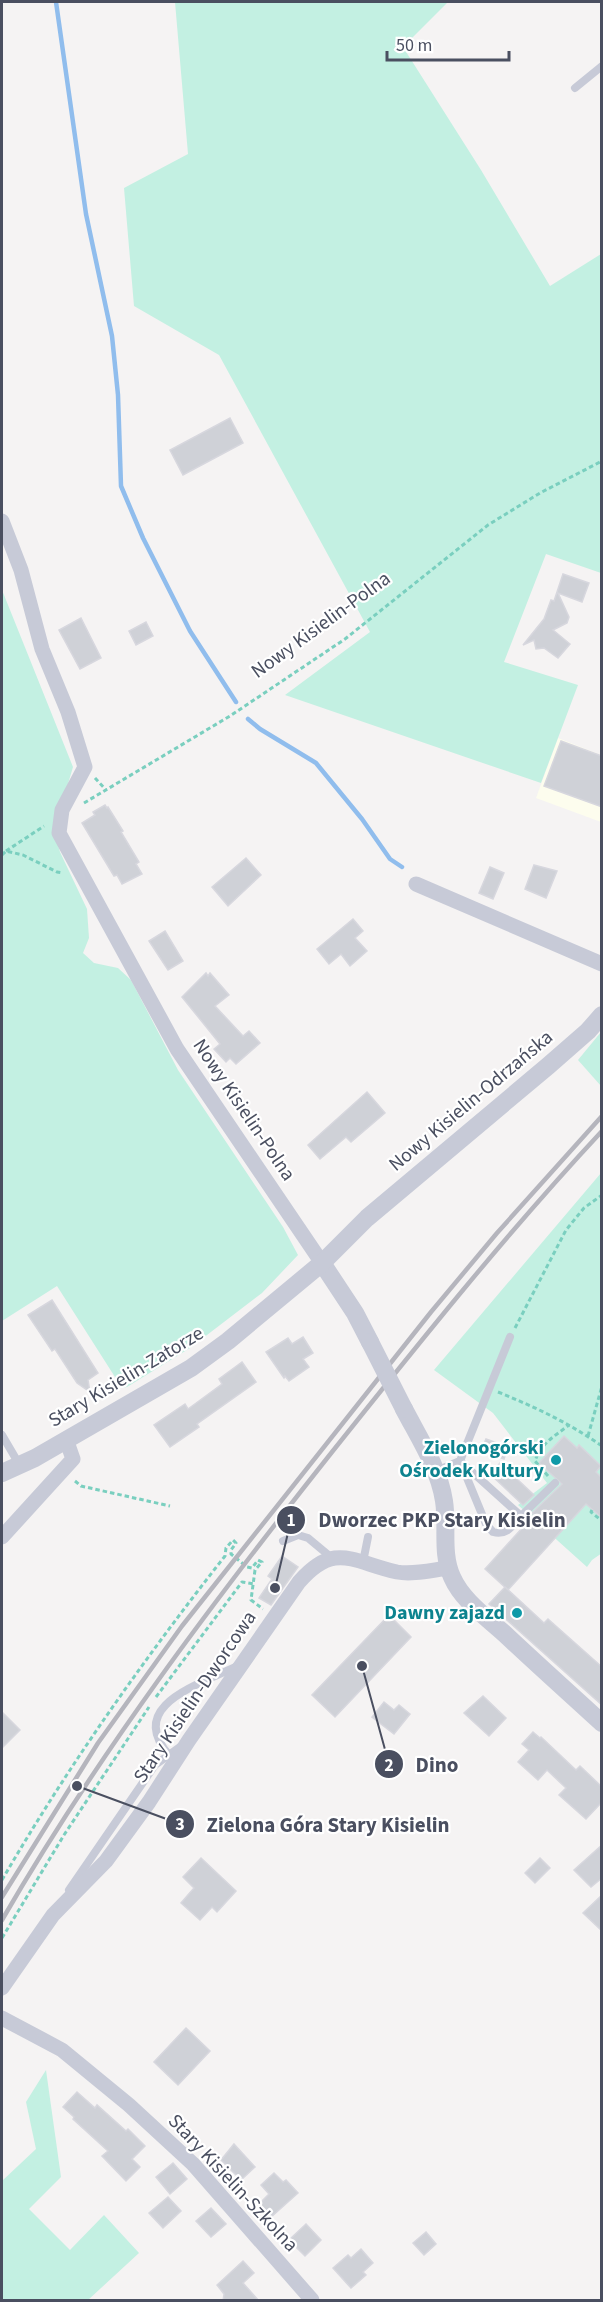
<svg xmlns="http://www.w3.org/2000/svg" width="603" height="2302" viewBox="0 0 603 2302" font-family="'Source Sans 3',sans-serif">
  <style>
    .commercial { fill: #fdfdee }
    .green { fill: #c3f0e2 }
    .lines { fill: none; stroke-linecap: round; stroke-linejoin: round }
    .stream { stroke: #90bded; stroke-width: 4.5 }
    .building { fill: #cfd1d7; stroke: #d7d7de; stroke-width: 1.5 }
    .path { stroke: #7acfbf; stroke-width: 3; stroke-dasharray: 4.5 3; stroke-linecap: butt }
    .service { stroke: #c7cad7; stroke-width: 8 }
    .minor { stroke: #c7cad7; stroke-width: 15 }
    .tertiary { stroke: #c7cad7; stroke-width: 18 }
    .rail { stroke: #b5b5bd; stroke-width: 4.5 }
    .tertiary-bridge { stroke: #c7cad7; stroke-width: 18 }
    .culture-dot { fill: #0f9aa8; stroke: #fff; stroke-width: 2 }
    .labels { text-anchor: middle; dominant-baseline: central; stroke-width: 4.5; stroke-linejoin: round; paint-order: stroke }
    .street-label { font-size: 20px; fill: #4a4f60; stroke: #fff }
    .culture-label { font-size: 20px; font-weight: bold; fill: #0d838f; stroke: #fff; text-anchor: end }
    .leader { fill: none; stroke: #4a4f60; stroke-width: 2 }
    .callout-dot { fill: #4a4f60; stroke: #fff; stroke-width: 2 }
    .mark-label { font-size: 18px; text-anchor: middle; font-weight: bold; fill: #fff }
    .callout-label { font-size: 21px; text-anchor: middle; font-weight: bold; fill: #4a4f60; stroke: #fff; stroke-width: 4.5; stroke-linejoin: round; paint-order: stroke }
  </style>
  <rect width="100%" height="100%" fill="#f5f3f3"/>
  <polygon class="commercial" points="558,738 601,755 601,822 536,798"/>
  <g class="green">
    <polygon points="175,2 448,2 403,47 481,170 550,286 601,254 601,573 546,554 504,662 578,685 541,783 285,695 370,632 219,355 134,306 124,188 188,154"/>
    <polygon points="2,590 73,767 54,831 60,852 87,909 89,938 83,953 94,963 118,968 131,980 178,1070 283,1227 298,1255 262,1293 190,1348 127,1387 122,1388 57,1286 2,1321"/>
    <polygon points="601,1032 601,1086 578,1060"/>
    <polygon points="601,1173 602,1553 592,1560 587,1567 518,1505 547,1483 493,1413 434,1370"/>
    <polygon points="46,2070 61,2177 29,2209 70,2250 104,2215 139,2253 88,2300 2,2300 2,2181 36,2149 26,2102"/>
  </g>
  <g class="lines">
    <g class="stream">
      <polyline points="56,2 86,214 112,336 118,395 121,486 143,538 190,631 236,702"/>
      <polyline points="248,719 260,729 316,763 362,819 390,859 402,867"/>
    </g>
  </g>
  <g class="building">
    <polygon points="230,418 243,443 183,475 170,450"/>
    <polygon points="563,574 589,583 582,602 558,593 569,617 567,623 553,630 570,644 558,658 544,648 536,649 534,640 523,645 544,619 551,600 554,601"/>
    <polygon points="81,618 101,658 80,669 59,630"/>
    <polygon points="146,622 153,636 136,645 129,631"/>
    <polygon points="561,741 602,756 602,807 544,786"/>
    <polygon points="105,805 107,808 108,807 123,831 121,832 139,862 136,864 142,874 122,884 117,875 114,876 82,823 95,815 93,812"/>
    <polygon points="246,858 261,875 228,906 212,887"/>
    <polygon points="534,865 557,871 546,898 525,889"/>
    <polygon points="490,867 504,873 493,899 479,893"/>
    <polygon points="353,919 363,931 355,938 367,951 350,966 341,954 329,964 317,949"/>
    <polygon points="165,931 183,961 168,970 149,941"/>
    <polygon points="206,973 208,976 210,973 229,995 215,1006 243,1036 249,1031 260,1043 236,1064 230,1058 226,1062 214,1049 220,1044 182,997"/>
    <polygon points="367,1092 385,1113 351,1142 346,1137 320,1159 308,1145"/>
    <polygon points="52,1300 98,1373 88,1380 90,1392 77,1383 55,1349 52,1351 28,1315"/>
    <polygon points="303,1337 313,1353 303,1359 309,1367 289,1381 285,1376 284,1378 266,1352 288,1338 292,1344"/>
    <polygon points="242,1362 256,1382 197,1424 199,1427 170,1447 154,1425 185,1404 188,1409 222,1384 219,1379"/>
    <polygon points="564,1436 577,1448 579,1445 601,1466 596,1472 602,1478 602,1518 586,1504 508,1590 485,1569 534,1515 532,1513 562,1484 539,1463"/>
    <polygon points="486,1439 508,1447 504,1459 481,1450"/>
    <polygon points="500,1463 534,1495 523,1505 490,1474"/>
    <polygon points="282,1556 298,1567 271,1605 259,1598 272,1579 268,1576"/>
    <polygon points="505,1587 544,1623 548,1619 602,1667 602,1705 489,1604"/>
    <polygon points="389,1615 411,1637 335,1717 312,1695"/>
    <polygon points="483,1696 506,1718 489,1736 464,1713"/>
    <polygon points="384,1702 394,1710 399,1705 410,1714 394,1734 372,1717"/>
    <polygon points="2,1712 20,1730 2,1748"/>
    <polygon points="533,1732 540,1738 541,1737 576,1770 580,1766 602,1787 602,1802 586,1819 559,1795 566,1788 547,1770 538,1780 518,1762 529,1750 522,1744"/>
    <polygon points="602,1845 602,1878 591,1887 574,1870"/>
    <polygon points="201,1858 236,1891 217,1912 212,1907 200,1920 181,1903 194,1888 183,1877"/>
    <polygon points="540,1858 550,1868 535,1883 525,1873"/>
    <polygon points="602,1895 602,1931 583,1913"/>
    <polygon points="186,2028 210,2051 178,2085 154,2062"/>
    <polygon points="77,2092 95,2108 97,2105 126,2131 128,2129 145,2146 132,2159 140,2167 126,2181 102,2156 108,2151 73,2119 74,2117 63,2107"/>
    <polygon points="234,2144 255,2167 241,2180 221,2160"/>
    <polygon points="173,2163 187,2179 170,2194 156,2177"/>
    <polygon points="274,2173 283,2182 286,2180 298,2193 270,2218 258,2205 269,2194 261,2185"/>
    <polygon points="168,2197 181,2211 163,2228 149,2213"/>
    <polygon points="211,2208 226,2224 211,2237 196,2221"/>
    <polygon points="306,2224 321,2240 305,2256 289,2240"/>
    <polygon points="426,2232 436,2244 424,2255 413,2243"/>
    <polygon points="361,2249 373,2263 363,2272 366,2275 351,2288 333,2268 348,2255 351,2258"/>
    <polygon points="243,2261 254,2273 243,2283 259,2301 223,2301 224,2294 217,2285"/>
  </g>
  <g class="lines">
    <g class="path">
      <polyline points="95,778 106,790"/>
      <polyline points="84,803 230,716 345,639 488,525 540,493 602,461"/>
      <polyline points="6,851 44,826"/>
      <polyline points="2,855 6,851 23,855 57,872 63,873"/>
      <polyline points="515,1328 566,1230 584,1208 602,1195"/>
      <path d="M498,1392C535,1407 569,1423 602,1446"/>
      <polyline points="588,1436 602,1386"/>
      <path d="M548,1476L535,1461C541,1443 555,1436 569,1425"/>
      <polyline points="75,1481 81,1486 170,1506"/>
      <polyline points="592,1510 591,1512 602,1521"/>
      <polyline points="156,1697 242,1582 254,1584"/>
      <path d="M2,1880C68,1766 144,1659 225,1556L226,1548L233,1540L236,1543L231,1550V1554L247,1567L252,1568L258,1560L262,1562L255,1570L251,1600L263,1609"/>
      <polyline points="2,1938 64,1835 149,1707"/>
    </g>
    <g class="service">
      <polyline points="575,88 602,66"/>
      <path d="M510,1337L460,1461L486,1524L493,1532C507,1536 513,1525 521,1516"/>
      <polyline points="2,1435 19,1464"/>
      <polyline points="436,1471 460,1461 521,1516 555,1483"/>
      <polyline points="283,1541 298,1535 308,1538 332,1558"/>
      <polyline points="363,1562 368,1537"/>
      <path d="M169,1755C125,1704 202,1684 237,1666"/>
      <polyline points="69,1890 155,1765 180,1747"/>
    </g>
    <g class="minor">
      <polyline points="2,521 21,570 42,649 68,712 85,767 62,810 59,833 177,1049 322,1263"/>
      <polyline points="416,884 602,964"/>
      <polyline points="2,1537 73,1459 66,1439"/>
      <path d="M2,1988L53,1915L106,1861L149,1802L189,1740L299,1582C335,1541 352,1562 397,1572C413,1575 432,1570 449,1568"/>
      <polyline points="2,2018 62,2050 129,2105 193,2164 312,2300"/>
    </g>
    <g class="tertiary">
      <polyline points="322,1263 355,1313 370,1342"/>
      <path d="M404,1409C419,1438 439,1468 444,1501C448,1526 441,1553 452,1577C463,1602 489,1619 508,1637C539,1666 570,1694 602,1723"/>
      <polyline points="2,1473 35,1458 191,1368 228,1341 322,1263 367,1218 548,1066 588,1031 602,1015"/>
    </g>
    <g class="rail">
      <polyline points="2,1897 98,1743 182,1626 431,1312 497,1233 602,1116"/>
      <path d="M2,1920C98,1754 213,1602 332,1452C419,1343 506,1234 602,1131"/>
    </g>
    <polyline class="tertiary-bridge" points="370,1342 404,1409"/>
  </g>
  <g class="culture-dot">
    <circle cx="556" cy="1460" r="6"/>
    <circle cx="517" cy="1613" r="6"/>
  </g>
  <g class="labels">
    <g class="street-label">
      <text transform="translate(321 625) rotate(-36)">Nowy Kisielin-Polna</text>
      <text transform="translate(471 1101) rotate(-40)">Nowy Kisielin-Odrzańska</text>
      <text transform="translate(244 1110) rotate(56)">Nowy Kisielin-Polna</text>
      <text transform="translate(126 1377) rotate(-31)">Stary Kisielin-Zatorze</text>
      <text transform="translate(195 1697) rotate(-56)">Stary Kisielin-Dworcowa</text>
      <text transform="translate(233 2183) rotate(47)">Stary Kisielin-Szkolna</text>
    </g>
    <g class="culture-label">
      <text x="544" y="1448">Zielonogórski<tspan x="544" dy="23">Ośrodek Kultury</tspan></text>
      <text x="505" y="1613">Dawny zajazd</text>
    </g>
  </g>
  <path class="leader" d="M275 1588L291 1520M362 1666L389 1764M77 1786L180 1824"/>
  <g class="callout-dot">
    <circle cx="275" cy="1588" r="6"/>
    <circle cx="362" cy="1666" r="6"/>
    <circle cx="77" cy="1786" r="6"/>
    <circle cx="291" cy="1520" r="15"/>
    <circle cx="389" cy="1764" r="15"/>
    <circle cx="180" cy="1824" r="15"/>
  </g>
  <g class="mark-label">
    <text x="291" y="1526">1</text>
    <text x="389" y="1771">2</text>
    <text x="180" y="1830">3</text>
  </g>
  <g class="callout-label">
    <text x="442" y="1527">Dworzec PKP Stary Kisielin</text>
    <text x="437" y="1772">Dino</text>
    <text x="328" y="1832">Zielona Góra Stary Kisielin</text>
  </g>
  <rect width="603" height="2302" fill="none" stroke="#4a4f60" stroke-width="6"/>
  <path d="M387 51v9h122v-9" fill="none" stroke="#4a4f60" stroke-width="3"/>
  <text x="396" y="51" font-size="18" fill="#4a4f60" stroke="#ffffff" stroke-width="4.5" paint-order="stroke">50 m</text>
</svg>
